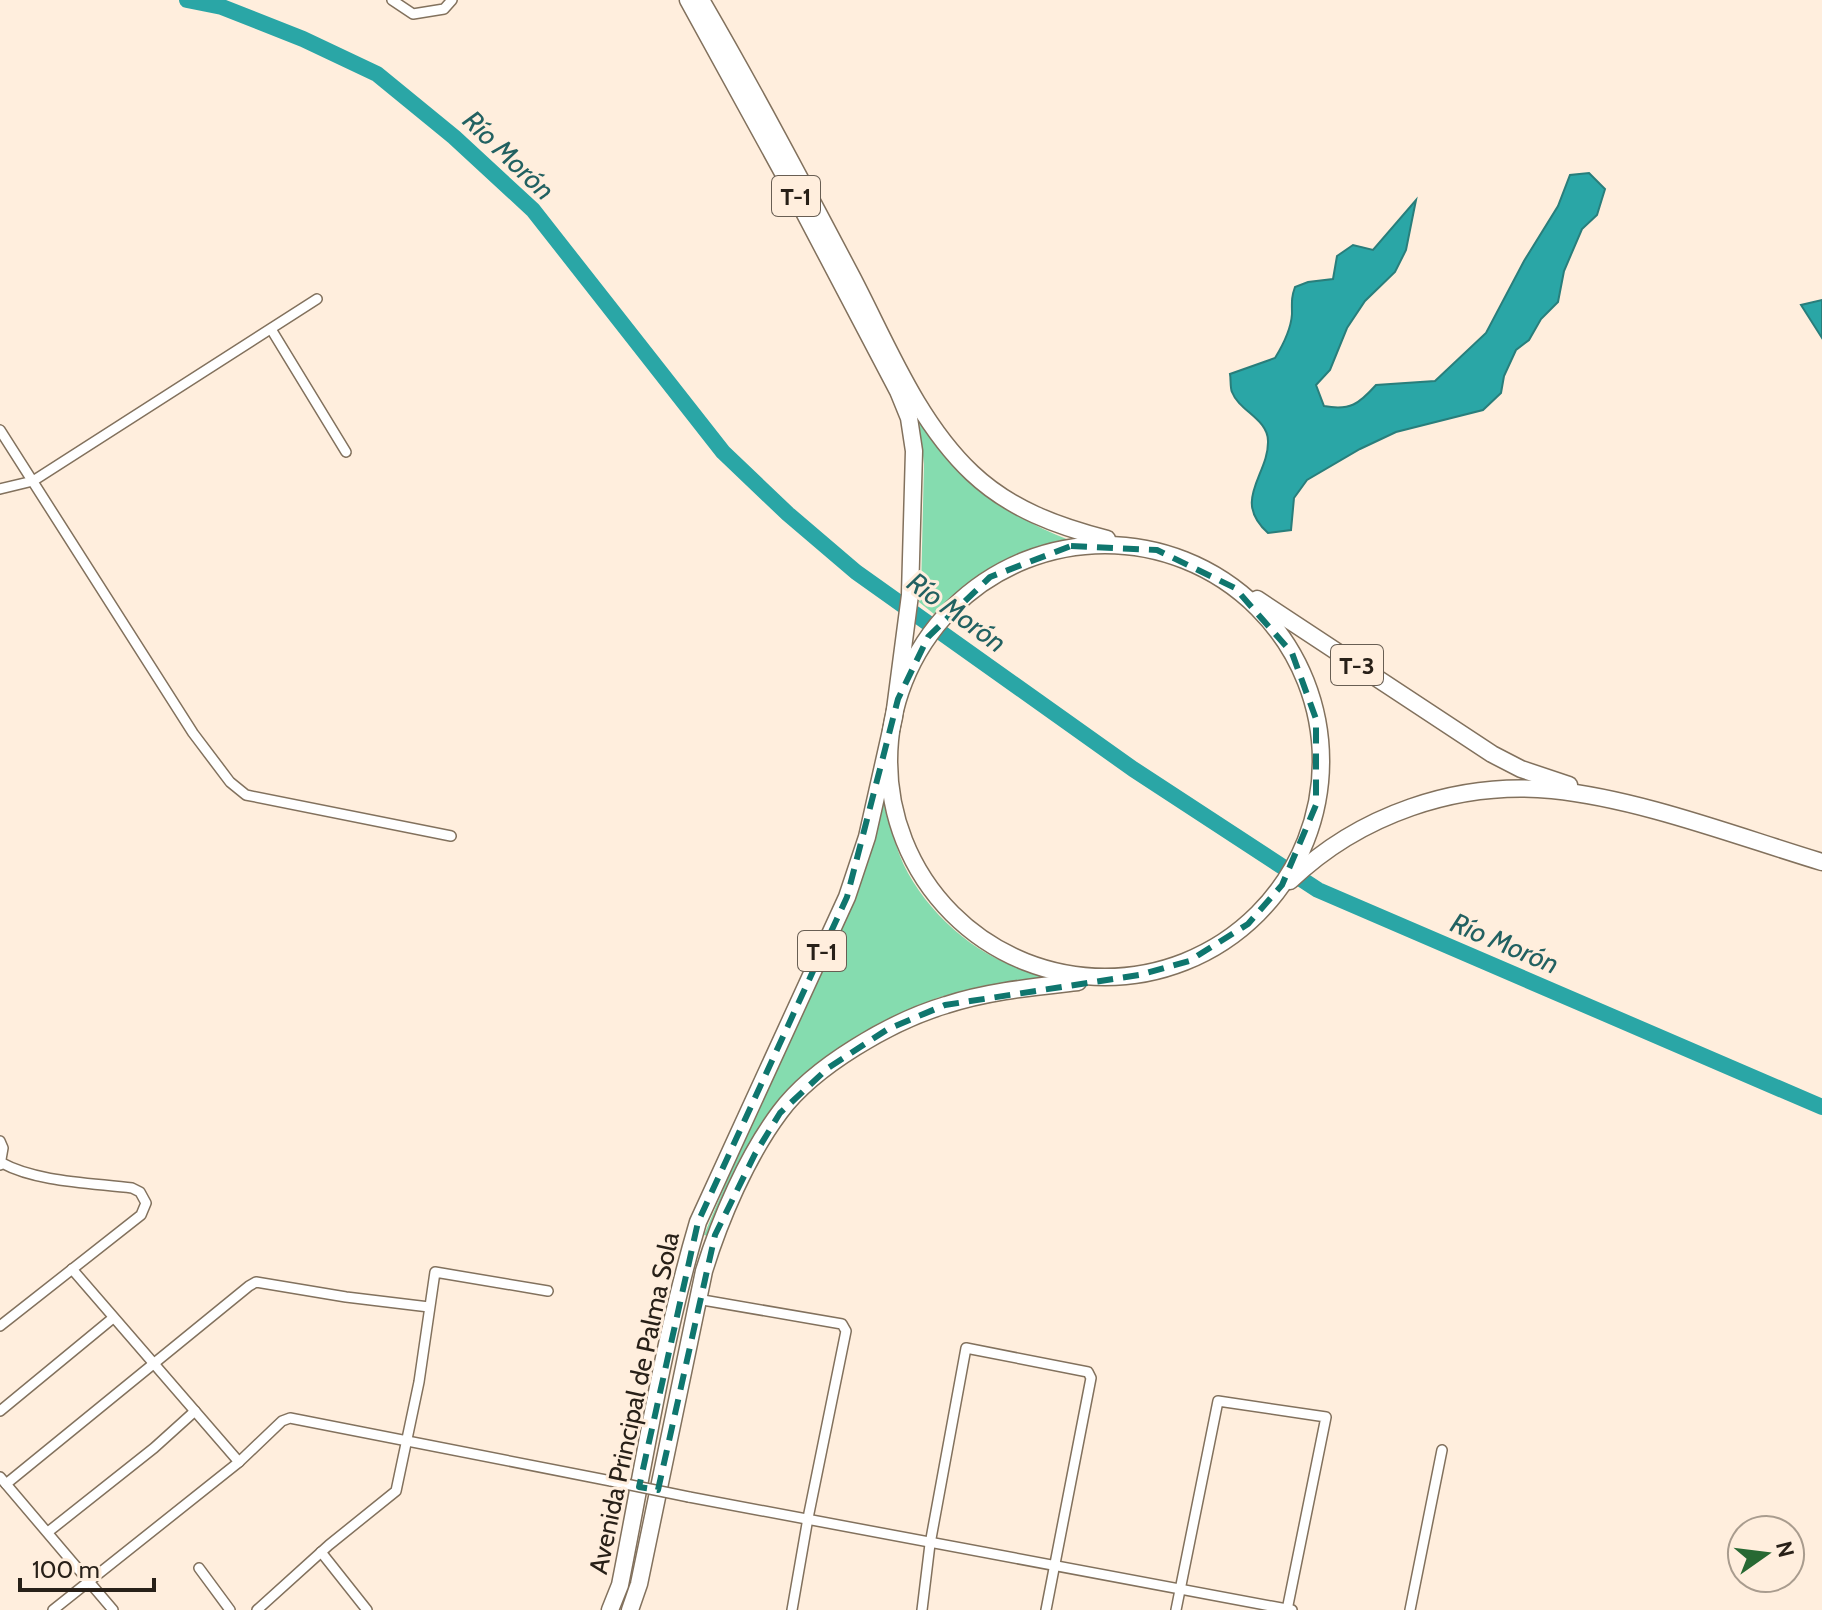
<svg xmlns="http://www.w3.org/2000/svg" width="1822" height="1610" viewBox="0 0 1822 1610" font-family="Cabin,sans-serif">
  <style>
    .green { fill: #85dcaf }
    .water { fill: #2aa6a6; stroke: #297e7b; stroke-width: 2 }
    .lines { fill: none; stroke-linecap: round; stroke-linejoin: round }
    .river { stroke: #2aa6a6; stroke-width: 16 }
    .street-casing { stroke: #82715d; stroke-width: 12 }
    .highway-casing { stroke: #82715d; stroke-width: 19 }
    .street { stroke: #fff; stroke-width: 9 }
    .highway { stroke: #fff; stroke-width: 16 }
    .street-bridge-casing { stroke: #82715d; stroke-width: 12; stroke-linecap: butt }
    .street-bridge { stroke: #fff; stroke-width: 9 }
    .marked { fill: none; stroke: #0f766e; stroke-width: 6; stroke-dasharray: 16 10; stroke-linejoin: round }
    .labels { text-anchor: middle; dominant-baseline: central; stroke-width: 6; stroke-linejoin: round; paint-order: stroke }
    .shield { fill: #fed; stroke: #685e53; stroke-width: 2 }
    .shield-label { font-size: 24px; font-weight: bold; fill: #282018 }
    .street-label { font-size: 26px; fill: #282018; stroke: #fed }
    .water-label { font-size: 28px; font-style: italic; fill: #226161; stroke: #fed }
  </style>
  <rect width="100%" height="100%" fill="#fed"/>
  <g class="green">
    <path d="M919,422C937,442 953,466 973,483C1000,507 1035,527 1069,540C1005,554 983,571 934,614L919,602L921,590L924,464Z"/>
    <path d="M883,802C888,820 893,838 900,856C918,902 967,950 1014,966C1026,970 1039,973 1051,976L1049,979L982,986L937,998L903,1014L788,1093L708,1236L704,1235L761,1100L849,911L870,856Z"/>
  </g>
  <g class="water">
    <path d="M1589,173L1605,189L1597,215L1582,229L1564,271L1558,302L1541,319L1529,340L1516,350L1504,376L1501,393L1483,410L1396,432L1360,449L1307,480L1294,498L1291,530L1268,533C1231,500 1269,475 1268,441C1268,419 1239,411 1232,392C1230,388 1231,379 1230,374L1275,358C1283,345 1291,329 1292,314C1292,303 1291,298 1295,287L1308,282L1333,279L1337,256L1353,245L1373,250L1416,200L1406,250L1395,272L1365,301L1347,328L1330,370L1316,385L1324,406C1350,411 1359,404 1376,385L1435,381L1486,333L1524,261L1558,206L1570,175Z"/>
    <polygon points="1822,300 1822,338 1801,305"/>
  </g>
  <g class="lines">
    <polyline class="river" points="187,0 222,7 303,39 377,74 454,137 533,210 723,452 788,514 856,572 1133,769 1318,890 1822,1107"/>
    <g class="street-casing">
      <g id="street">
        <polyline points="392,0 413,14 444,9 452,0"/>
        <polyline points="271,329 346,452"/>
        <polyline points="0,430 193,733 230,782 246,795 451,836"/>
        <polyline points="0,489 33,481 317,299"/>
        <polyline points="0,1141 3,1148 0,1165"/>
        <polyline points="72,1269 239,1462"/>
        <polyline points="697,1299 842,1324 846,1331 808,1518 792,1610"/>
        <path d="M0,1326L141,1215L146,1203L140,1192L132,1188C93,1183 36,1182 2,1163"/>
        <polyline points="0,1411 113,1318"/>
        <polyline points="0,1477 113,1610"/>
        <polyline points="6,1484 249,1286 256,1282 346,1297 429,1307"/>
        <polyline points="689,1497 1292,1610"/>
        <polyline points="48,1532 154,1448 195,1411"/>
        <polyline points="321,1552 367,1610"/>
        <polyline points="199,1568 230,1610"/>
        <polyline points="53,1610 239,1462 282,1421 290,1418 611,1481"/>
        <polyline points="257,1610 329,1545 396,1491 419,1382 435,1272 548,1291"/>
        <polyline points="922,1610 930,1544 966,1348 1088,1372 1091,1378 1046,1610"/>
        <polyline points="1176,1610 1218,1401 1326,1417 1287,1610"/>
        <polyline points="1410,1610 1442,1450"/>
      </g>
    </g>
    <g class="highway-casing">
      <g id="highway">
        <path d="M701,0C754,91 803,184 852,277C887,344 917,421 972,473C1010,509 1057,526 1107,539"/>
        <circle cx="1105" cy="761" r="216"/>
        <polyline points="1257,599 1492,754 1521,769 1569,785"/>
        <path d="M1290,881C1359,815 1456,781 1552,790C1640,799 1736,836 1822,862"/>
        <path d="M610,1610L620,1585C644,1464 663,1340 698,1222L847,897L867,837L894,717L910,595L914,451L909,418L898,391L794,193L688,0"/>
        <path d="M630,1610L639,1584L704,1271C720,1219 747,1156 780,1112C814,1066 892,1021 946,1005C989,991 1034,987 1078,982"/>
      </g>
    </g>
    <use href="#street" class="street"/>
    <use href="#highway" class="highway"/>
    <g class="street-bridge-casing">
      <polyline id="street-bridge" points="611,1481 689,1497"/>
    </g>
    <use href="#street-bridge" class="street-bridge"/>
  </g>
  <path class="marked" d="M1071,546L1157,550L1235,588L1292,653L1316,719V805L1282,885L1248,924L1189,961L1139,975L945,1005L888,1029L828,1068L780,1113L755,1154L715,1235L658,1490L639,1487L698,1222L847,897L898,699L928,637L990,577Z"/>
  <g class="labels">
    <g class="shield">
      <rect x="772" y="176" width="48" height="40" rx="6"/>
      <rect x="1331" y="645" width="52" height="40" rx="6"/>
      <rect x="798" y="931" width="48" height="40" rx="6"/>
    </g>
    <g class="shield-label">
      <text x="796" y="196">T-1</text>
      <text x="1357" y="665">T-3</text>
      <text x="822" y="951">T-1</text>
    </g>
    <g class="street-label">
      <text transform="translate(634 1403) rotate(-78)">Avenida Principal de Palma Sola</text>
    </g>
    <g class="water-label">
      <text transform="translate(509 155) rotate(44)">Río Morón</text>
      <text transform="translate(957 612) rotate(36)">Río Morón</text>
      <text transform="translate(1505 943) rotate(23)">Río Morón</text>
    </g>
  </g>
  <g transform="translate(1766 1554) rotate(76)"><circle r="38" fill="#ffeedd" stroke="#a99c8e" stroke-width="2"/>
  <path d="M0-6L14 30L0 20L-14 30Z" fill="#276933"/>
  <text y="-12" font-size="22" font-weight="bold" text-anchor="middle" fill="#282018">N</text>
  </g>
  <path d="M20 1578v12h134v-12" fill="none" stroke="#282018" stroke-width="4"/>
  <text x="32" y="1578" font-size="24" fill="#282018" stroke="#ffeedd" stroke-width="6" paint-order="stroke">100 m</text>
</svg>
